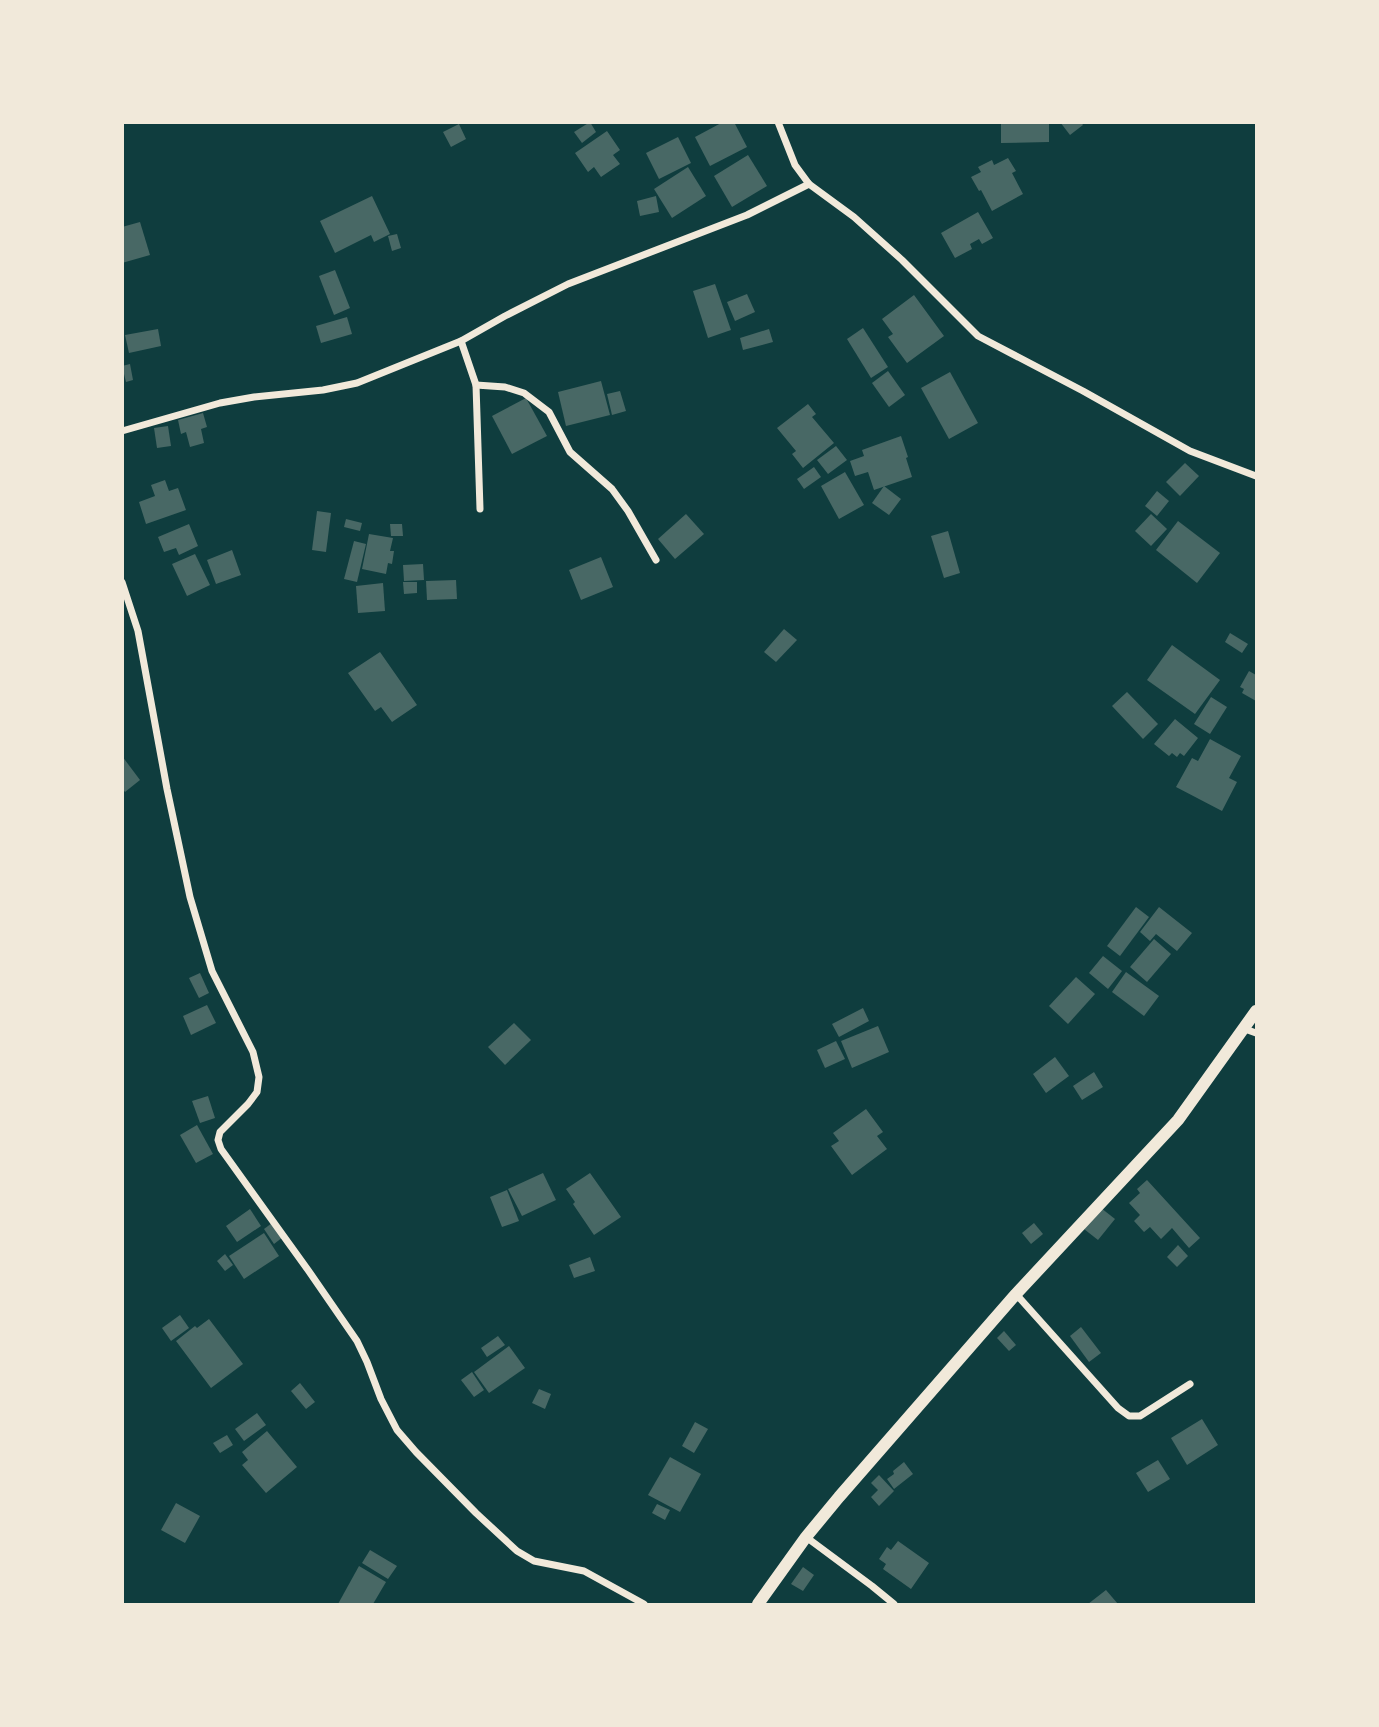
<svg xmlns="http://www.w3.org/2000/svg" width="1379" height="1727" viewBox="0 0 1379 1727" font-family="Montserrat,sans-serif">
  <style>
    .building { fill: #486865 }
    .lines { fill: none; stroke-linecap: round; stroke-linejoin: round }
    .minor { stroke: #f1e9da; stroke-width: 7 }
    .tertiary { stroke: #f1e9da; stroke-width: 12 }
  </style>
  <rect width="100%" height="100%" fill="#0f3d3e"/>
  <g class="building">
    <polygon points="590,122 596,132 582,143 574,132"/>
    <polygon points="723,122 734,122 747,147 710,166 695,137"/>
    <polygon points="1001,122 1049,122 1049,142 1001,143"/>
    <polygon points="1060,122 1081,122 1083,125 1070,135"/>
    <polygon points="459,124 466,139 451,147 443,132"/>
    <polygon points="607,131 620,150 613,155 620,164 601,177 594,167 588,172 575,153"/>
    <polygon points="678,137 691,163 659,179 646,153"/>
    <polygon points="748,155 767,186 732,207 714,176"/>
    <polygon points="1008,158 1016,171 1012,173 1023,194 992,211 981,190 979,191 971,177 981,172 978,167 992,160 994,165"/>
    <polygon points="688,167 706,196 672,218 654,189"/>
    <polygon points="372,196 390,234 374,242 371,235 335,253 320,221"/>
    <polygon points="656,196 659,212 640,216 637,201"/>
    <polygon points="978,212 993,238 982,244 979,239 970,244 972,249 955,258 941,233"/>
    <polygon points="140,222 150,255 122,263 122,227"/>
    <polygon points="397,234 401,248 392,251 388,236"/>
    <polygon points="335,270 350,308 334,315 319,276"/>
    <polygon points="715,284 731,330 708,338 693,291"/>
    <polygon points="747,294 755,312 735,321 727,302"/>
    <polygon points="914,295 944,336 907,363 888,337 893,334 882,319"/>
    <polygon points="347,317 352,334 321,343 316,326"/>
    <polygon points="863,328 888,367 871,378 847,339"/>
    <polygon points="158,329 161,346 129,353 125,335"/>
    <polygon points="769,329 773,342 743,350 740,338"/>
    <polygon points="130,364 133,380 126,382 122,366"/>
    <polygon points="888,371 905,395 889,407 872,383"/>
    <polygon points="950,372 978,423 949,439 921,388"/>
    <polygon points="601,381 610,415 566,426 558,392"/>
    <polygon points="620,391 626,411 612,415 607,394"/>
    <polygon points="526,398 547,436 512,454 492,416"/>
    <polygon points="808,404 816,414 812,417 834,443 803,468 792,454 796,451 777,428"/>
    <polygon points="203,413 207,427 201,429 204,443 190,447 186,432 181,434 178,420"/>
    <polygon points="168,426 171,446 157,448 154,428"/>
    <polygon points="901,436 908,457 906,458 912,477 874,490 868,472 855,476 850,461 864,456 862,450"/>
    <polygon points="836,446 847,460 828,474 817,460"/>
    <polygon points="1185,463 1199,476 1180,496 1166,482"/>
    <polygon points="814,467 821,477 804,489 797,479"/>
    <polygon points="845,472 864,505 839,519 821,486"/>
    <polygon points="165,480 169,491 178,488 186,510 146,524 139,502 155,496 151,485"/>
    <polygon points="884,486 901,499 889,515 872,503"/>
    <polygon points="1157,491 1169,501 1157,516 1145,506"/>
    <polygon points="317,511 331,513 326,552 312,550"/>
    <polygon points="686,514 704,534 675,559 658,539"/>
    <polygon points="1151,514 1167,529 1151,546 1135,531"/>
    <polygon points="346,519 362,523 360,531 344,527"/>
    <polygon points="1178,521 1220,553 1197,583 1156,550"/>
    <polygon points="189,524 198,546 179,555 176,548 164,552 158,537"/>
    <polygon points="390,524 402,524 403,536 391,536"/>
    <polygon points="948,531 960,573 944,578 931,536"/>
    <polygon points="369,534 393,538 390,551 394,551 392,564 388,563 386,574 362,569"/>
    <polygon points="354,541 366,544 357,582 344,579"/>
    <polygon points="232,550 241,575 216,584 207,560"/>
    <polygon points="195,554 210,585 187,596 172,564"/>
    <polygon points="601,557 613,587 581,600 569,570"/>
    <polygon points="423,564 424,580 404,581 403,565"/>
    <polygon points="456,580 457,599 427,600 426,581"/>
    <polygon points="403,582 417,582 417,593 404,594"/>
    <polygon points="383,583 385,611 358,613 356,586"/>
    <polygon points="784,629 797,640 776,662 764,652"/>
    <polygon points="1230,633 1248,644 1242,653 1225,642"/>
    <polygon points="1172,645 1220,680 1195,714 1147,680"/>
    <polygon points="380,652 417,705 392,722 381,707 375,711 348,673"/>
    <polygon points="1249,671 1256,675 1256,701 1242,693 1244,689 1240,687"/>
    <polygon points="1127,692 1158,724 1143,739 1112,706"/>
    <polygon points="1211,697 1227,707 1210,734 1194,724"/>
    <polygon points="1175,719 1198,738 1184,756 1180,753 1177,757 1172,753 1169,756 1154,744"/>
    <polygon points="1210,739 1241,756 1229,778 1237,782 1222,811 1176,787 1192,758 1198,761"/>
    <polygon points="122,756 140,780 125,792 122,788"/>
    <polygon points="1136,907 1149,917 1120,956 1107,946"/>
    <polygon points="1159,907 1192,933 1177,951 1156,934 1150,941 1140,932"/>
    <polygon points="1154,939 1171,954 1147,982 1130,967"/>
    <polygon points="1103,956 1122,971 1108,989 1089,973"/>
    <polygon points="1126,972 1159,996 1144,1016 1112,992"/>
    <polygon points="200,973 209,993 199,998 189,978"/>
    <polygon points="1076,977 1095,994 1068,1024 1049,1006"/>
    <polygon points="207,1005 216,1023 191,1035 183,1016"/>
    <polygon points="863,1008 869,1021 839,1037 832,1024"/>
    <polygon points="514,1023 531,1040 505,1065 488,1047"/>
    <polygon points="878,1026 889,1052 852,1068 841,1041"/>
    <polygon points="836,1041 845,1059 825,1068 817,1050"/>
    <polygon points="1055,1057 1069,1076 1046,1093 1033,1074"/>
    <polygon points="1094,1072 1103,1087 1082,1100 1073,1086"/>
    <polygon points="208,1096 215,1118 200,1123 192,1101"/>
    <polygon points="866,1109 883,1132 877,1136 887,1149 852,1175 831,1146 839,1141 833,1133"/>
    <polygon points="197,1125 213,1154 196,1163 180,1135"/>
    <polygon points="543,1173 556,1200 522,1216 508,1189"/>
    <polygon points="590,1173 621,1217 594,1235 573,1204 575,1202 566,1189"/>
    <polygon points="1147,1180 1200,1238 1189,1248 1172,1228 1161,1239 1150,1227 1144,1232 1134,1221 1140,1215 1129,1203 1140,1193 1137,1189"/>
    <polygon points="507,1190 519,1221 502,1227 490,1197"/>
    <polygon points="1101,1208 1115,1219 1098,1240 1084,1229"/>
    <polygon points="250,1209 261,1226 237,1242 226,1226"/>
    <polygon points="272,1223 283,1237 274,1244 264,1229"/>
    <polygon points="1034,1223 1043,1234 1031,1244 1022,1233"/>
    <polygon points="264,1233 279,1256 244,1279 229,1256"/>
    <polygon points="1178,1245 1188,1256 1177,1267 1167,1257"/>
    <polygon points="225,1254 233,1265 225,1271 217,1261"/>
    <polygon points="590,1257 595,1271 574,1278 569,1265"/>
    <polygon points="180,1315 189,1328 171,1341 162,1328"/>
    <polygon points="209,1319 243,1364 211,1388 176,1341 195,1326 197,1328"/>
    <polygon points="1081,1327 1101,1353 1089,1362 1070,1336"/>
    <polygon points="1004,1331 1016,1345 1009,1351 997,1338"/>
    <polygon points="498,1336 505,1345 487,1357 481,1348"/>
    <polygon points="509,1346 525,1368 489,1393 474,1372"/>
    <polygon points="472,1372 484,1390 474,1397 461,1380"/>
    <polygon points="300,1383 315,1402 306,1409 291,1391"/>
    <polygon points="539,1389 551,1394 545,1409 532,1403"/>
    <polygon points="257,1413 266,1425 244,1441 235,1429"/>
    <polygon points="1202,1419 1218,1445 1187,1465 1171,1438"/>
    <polygon points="695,1422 708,1429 694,1453 682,1446"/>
    <polygon points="267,1431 297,1467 266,1493 242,1465 248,1460 242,1452"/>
    <polygon points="227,1435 233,1445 220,1453 213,1443"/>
    <polygon points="670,1457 701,1474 680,1512 648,1495"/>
    <polygon points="1158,1460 1170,1479 1148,1492 1136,1473"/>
    <polygon points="904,1462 913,1474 894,1489 887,1479 894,1474 893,1471"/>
    <polygon points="879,1475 894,1491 879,1506 871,1497 878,1490 871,1483"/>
    <polygon points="176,1503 200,1516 185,1543 161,1530"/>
    <polygon points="657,1504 670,1510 665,1520 652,1513"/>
    <polygon points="898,1541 929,1563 911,1589 883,1569 886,1564 879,1559 887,1547 891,1550"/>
    <polygon points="370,1550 397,1566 388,1579 362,1563"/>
    <polygon points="359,1566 386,1582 373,1604 338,1604"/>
    <polygon points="803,1567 814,1575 803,1591 791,1584"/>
    <polygon points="1106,1590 1118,1604 1088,1604"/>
  </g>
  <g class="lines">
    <g class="minor">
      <polyline points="778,122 795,165 809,184 854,217 902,260 978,336 1083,391 1190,451 1256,476"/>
      <polyline points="461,341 476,385 480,509"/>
      <polyline points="476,385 505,387 524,393 549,412 570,452 612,489 628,511 656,560"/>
      <polyline points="122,431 220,403 254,397 323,390 357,383 461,341 505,316 568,284 747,215 809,184"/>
      <polyline points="122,582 138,631 167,789 190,897 212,971 253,1052 259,1077 257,1092 248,1104 220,1132 218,1140 221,1149 308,1270 357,1341 367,1362 381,1399 397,1430 416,1452 476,1513 517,1551 534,1561 584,1571 644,1604"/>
      <polyline points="1245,1029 1256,1033"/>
      <polyline points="1016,1294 1118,1408 1129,1416 1140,1416 1190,1384"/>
      <polyline points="806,1537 872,1586 894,1604"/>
    </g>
    <polyline class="tertiary" points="758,1604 806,1537 839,1497 1016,1294 1178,1120 1256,1011"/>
  </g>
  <rect width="1379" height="1727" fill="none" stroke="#f1e9da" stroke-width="248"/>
</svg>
